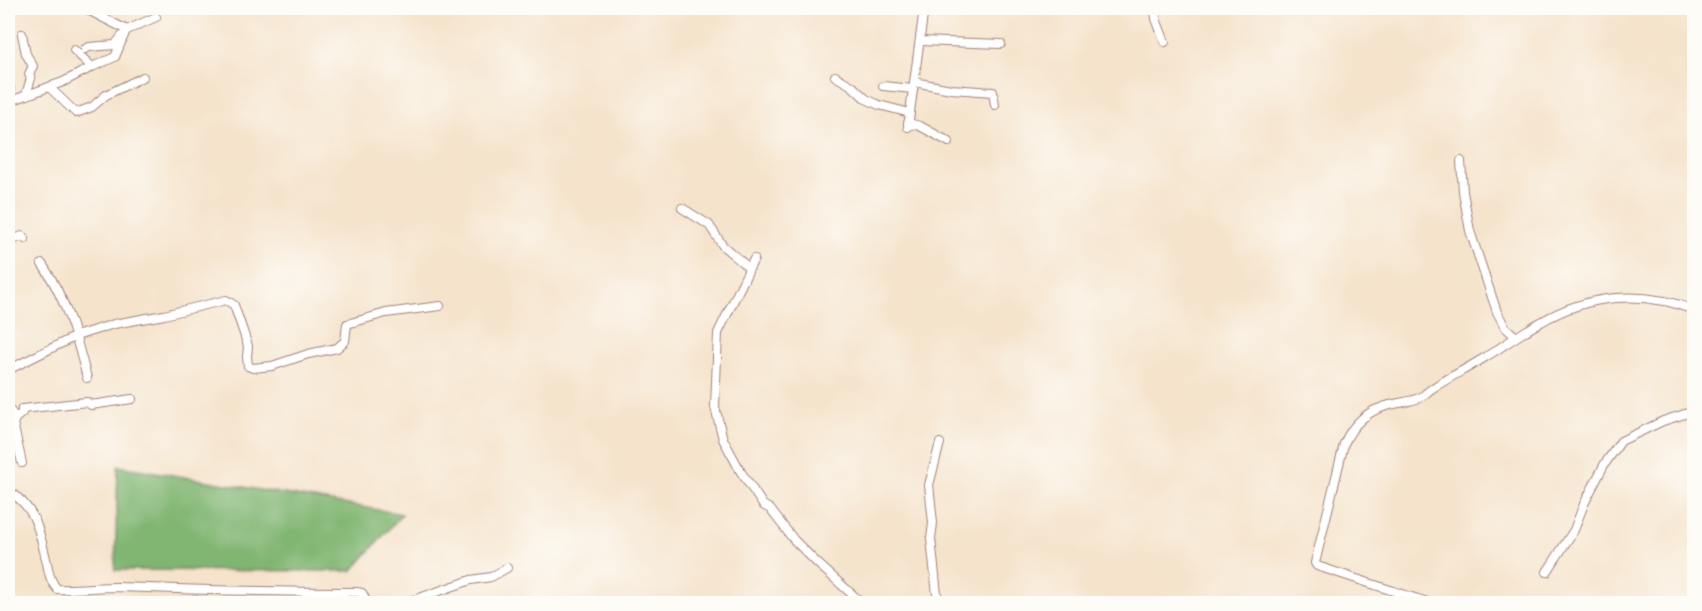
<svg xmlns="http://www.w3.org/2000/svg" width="1702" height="611" viewBox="0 0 1702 611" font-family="'Indie Flower',sans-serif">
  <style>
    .forest { fill: #81b672; stroke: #666a4e; stroke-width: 1.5 }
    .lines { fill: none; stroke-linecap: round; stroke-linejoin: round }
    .street-casing { stroke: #a0817b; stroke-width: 10 }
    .street { stroke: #fff; stroke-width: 8 }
  </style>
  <rect width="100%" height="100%" fill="#fdfcf7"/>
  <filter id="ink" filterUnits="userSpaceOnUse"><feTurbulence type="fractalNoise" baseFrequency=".0167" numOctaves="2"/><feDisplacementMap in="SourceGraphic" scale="12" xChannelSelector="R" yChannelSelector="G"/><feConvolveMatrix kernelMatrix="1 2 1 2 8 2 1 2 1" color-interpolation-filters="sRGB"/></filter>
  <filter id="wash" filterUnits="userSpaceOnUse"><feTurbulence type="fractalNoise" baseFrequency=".008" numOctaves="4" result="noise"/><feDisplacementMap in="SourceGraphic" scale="24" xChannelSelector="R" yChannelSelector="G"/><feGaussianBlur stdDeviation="1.35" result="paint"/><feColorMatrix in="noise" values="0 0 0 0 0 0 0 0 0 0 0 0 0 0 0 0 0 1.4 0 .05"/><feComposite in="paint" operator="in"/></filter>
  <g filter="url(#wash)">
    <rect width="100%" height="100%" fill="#f5e3cb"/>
    <polygon class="forest" points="118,466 119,466 402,514 352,571 115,570"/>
  </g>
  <g filter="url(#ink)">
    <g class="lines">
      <g class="street-casing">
        <g id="street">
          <polyline points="84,8 127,30 156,17"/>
          <polyline points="1155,8 1156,19 1165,42"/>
          <polyline points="22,34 26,54 33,66 29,74 31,78 26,95"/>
          <polyline points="920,41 1001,44"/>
          <polyline points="85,49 89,47 115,45 122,36"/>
          <polyline points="74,50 92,67 115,57 125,33"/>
          <polyline points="92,67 63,82 49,87 76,113 92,107 106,95 143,77"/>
          <polyline points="835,76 852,86 866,99 879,105 910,113"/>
          <polyline points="914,82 951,89 993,92 995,105"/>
          <polyline points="8,84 10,89 8,102"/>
          <polyline points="883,86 913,89"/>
          <polyline points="8,102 49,87"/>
          <polyline points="908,123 920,126 949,142"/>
          <polyline points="908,127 924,8"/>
          <polyline points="1461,161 1463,192 1470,231 1497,312 1505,327 1516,337"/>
          <polyline points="682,208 709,225 723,246 749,268"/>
          <polyline points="8,242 22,236 25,239"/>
          <polyline points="754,259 718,333 715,407 723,439 741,472 763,505 770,509 794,540 816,562 863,604"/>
          <path d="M42,264C66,298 77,339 87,378"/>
          <polyline points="8,370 76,336 114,324 164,315 226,300 234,305 243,331 248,346 247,357 248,366 253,368 272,366 308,354 337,348 345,341 347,324 386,313 440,306"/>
          <polyline points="8,408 16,418 22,413 22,409 87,402 91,405 132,399"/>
          <polyline points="16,418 13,423 22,463"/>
          <path d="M8,490C37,509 39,531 47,563C49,573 50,581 57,589C77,590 97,587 117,587C197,590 277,592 357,592L362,593L368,604"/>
          <polyline points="1547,572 1574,530 1584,504 1604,465 1621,441 1663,421 1694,411"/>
          <polyline points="402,604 471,580 491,577 507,568"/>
          <polyline points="938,604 931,539 933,523 929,485 940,443"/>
          <path d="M1433,604L1317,566L1315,563L1344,444C1353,423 1368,410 1390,405C1400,402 1412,402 1421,397C1426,394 1430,389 1436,386C1452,376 1470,367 1487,356C1505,345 1522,332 1541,322C1589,294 1643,290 1694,310"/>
        </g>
      </g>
      <use href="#street" class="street"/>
    </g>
  </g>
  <rect width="1702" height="611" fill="none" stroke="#fdfcf7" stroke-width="30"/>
</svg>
